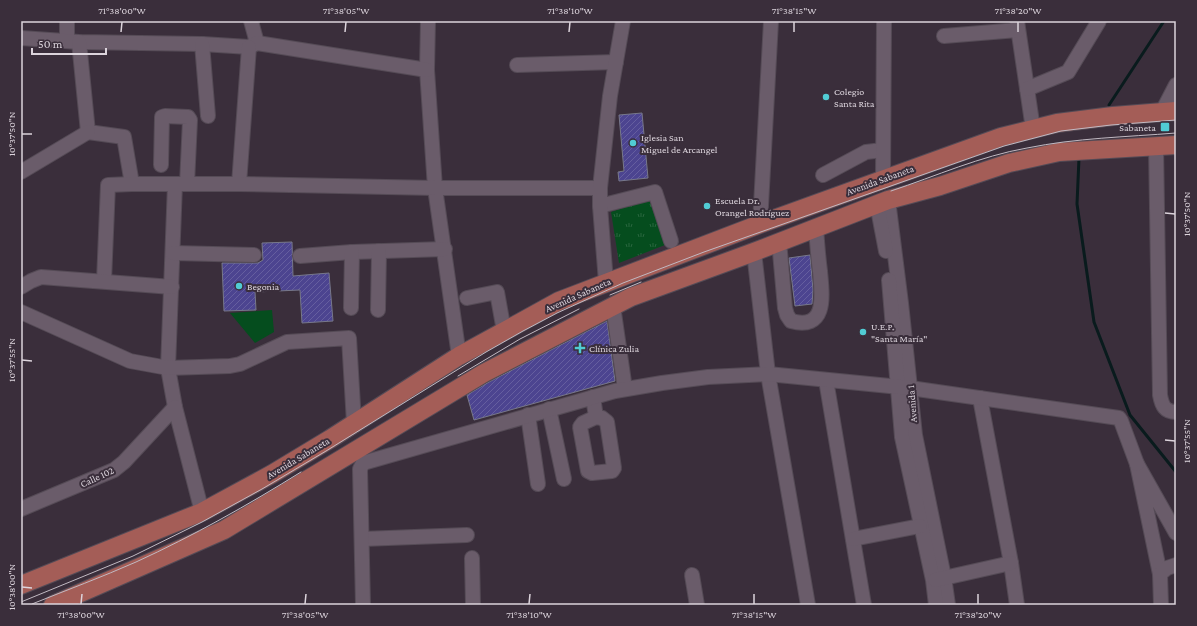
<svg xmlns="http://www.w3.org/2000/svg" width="1197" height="626" viewBox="0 0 1197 626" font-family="'Crimson Pro',serif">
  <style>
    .park { fill: url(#park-tufts) }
    .pitch { fill: #054d1e }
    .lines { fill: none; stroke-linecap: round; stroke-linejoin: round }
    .stream { stroke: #091b1d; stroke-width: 3 }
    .building { fill: url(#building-hatch); stroke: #77788a }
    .minor-casing { stroke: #554b56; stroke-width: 16 }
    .major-casing { stroke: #554b56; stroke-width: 20 }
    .minor { stroke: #6a5c6a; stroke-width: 14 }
    .major { stroke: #a45d57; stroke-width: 18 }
    .tram { stroke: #c1b9c2; stroke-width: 1 }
    .ticks { fill: none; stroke: #dcd4dc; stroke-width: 1.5 }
    .poi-dot { fill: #51ccd4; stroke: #3a2e3b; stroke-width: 1.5 }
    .labels { text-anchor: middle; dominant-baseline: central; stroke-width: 4; stroke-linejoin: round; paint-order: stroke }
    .poi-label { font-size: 10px; fill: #dcd4dc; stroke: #3a2e3b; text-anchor: start }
    .street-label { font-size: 10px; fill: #dcd4dc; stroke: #3a2e3b }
    .neatline { fill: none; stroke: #dcd4dc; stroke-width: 1.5 }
    .ticks-label { font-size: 10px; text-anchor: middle; fill: #dcd4dc }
  </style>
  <defs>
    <pattern id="park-tufts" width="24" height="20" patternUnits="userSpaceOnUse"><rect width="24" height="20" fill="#054d1e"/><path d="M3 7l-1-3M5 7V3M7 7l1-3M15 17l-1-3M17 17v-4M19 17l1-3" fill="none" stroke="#29663e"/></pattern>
    <pattern id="building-hatch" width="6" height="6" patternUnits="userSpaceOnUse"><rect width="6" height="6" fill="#4c4490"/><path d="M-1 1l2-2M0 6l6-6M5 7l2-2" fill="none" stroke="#655e9f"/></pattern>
  </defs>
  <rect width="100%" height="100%" fill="#3a2e3b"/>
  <polygon class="park" points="649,199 665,245 619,263 611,212"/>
  <polygon class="pitch" points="272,310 274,332 255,343 230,313"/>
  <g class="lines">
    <g class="stream">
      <polyline points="1109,105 1164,21"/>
      <polyline points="1079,158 1077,204 1094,322 1130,415 1176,472"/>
    </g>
  </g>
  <g class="building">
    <polygon points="642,113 648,178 619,181 618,172 624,171 619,115"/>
    <polygon points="292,242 293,276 329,273 333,321 302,323 300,290 255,292 256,310 224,311 222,263 258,263 263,260 262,243"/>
    <polygon points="810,255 813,290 812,304 795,306 789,258"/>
    <polygon points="607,321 615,381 474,420 467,395 489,382"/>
  </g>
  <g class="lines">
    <g class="minor-casing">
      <g id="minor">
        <polyline points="67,21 67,41"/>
        <polyline points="251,21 257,43"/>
        <polyline points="428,21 427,70 435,188 459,356"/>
        <polyline points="1017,21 1033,129"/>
        <polyline points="944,36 1018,30"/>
        <polyline points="21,38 79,42 202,44 249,47 257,43 427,70"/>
        <polyline points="79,42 88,132 124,137 132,184"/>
        <polyline points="202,44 208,116"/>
        <polyline points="517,65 616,62"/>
        <polyline points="1027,89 1068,72 1099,21"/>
        <polyline points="1162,112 1176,85"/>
        <path d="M1156,146L1160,395C1162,406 1165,412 1176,412"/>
        <polyline points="161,165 162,117 165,116 188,117 190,120 187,184"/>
        <polyline points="21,172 88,132"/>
        <polyline points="823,175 866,152 883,150"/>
        <polyline points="883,179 884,21"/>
        <polyline points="175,184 168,368 175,407 202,512"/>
        <polyline points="239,184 249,47"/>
        <polyline points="888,200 901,303 915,435 944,577 948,605"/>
        <polyline points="877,204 886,251"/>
        <polyline points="600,206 655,192 671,241"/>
        <polyline points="760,224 771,21"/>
        <path d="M779,241L785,308L787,315L791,321C828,331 822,294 820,271C818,256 817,242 816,227"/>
        <polyline points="754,252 768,374 808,605"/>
        <polyline points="173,253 254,255"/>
        <polyline points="300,256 352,252 445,249"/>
        <polyline points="889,280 902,437 933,580 936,605"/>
        <polyline points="104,281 108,185 132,184 239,184 435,188 600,188"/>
        <polyline points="606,282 600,206 600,188 610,96 623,21"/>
        <polyline points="21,287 31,281 41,277 172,287"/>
        <polyline points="467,298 497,292 504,331"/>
        <polyline points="613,306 625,389"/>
        <polyline points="351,308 352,252"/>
        <polyline points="378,310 379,251"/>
        <polyline points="21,312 130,361 168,368 230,366 240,364 287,342 349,338 354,423"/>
        <polyline points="826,380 864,605"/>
        <polyline points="593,397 596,417 583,423 580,427 588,471 592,473 612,471 614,468 607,422 602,418 596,417"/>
        <polyline points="980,398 1011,563 1017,605"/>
        <polyline points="549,409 564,479"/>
        <polyline points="528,415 538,484"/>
        <polyline points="21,509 114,470 124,462 175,407"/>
        <polyline points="362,539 467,535"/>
        <polyline points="853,539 920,526"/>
        <polyline points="472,558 473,605"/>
        <polyline points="1160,574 1137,464 1176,533"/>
        <polyline points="692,575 697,605"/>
        <polyline points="935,580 1011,563"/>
        <polyline points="363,605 360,469 363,463 615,391 662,383 708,377 768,374 910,388 1119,418 1121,421 1137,464"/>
        <polyline points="1161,605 1160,574 1167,568 1176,565"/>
      </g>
    </g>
    <g class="major-casing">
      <g id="major">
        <polyline points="21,585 202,512 272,474 330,439 459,356 559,301 760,224 1001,137 1057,123 1113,116 1176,111"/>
        <polyline points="53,605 224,530 484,373 631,297 754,252 888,200 940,186 1009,163 1059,152 1176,145"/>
      </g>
    </g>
    <use href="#minor" class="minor"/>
    <use href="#major" class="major"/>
    <g class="tram">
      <path d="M891,191C936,176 981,156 1027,148C1076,138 1126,137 1176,133"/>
      <polyline points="610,295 641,282"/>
      <polyline points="458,376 520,339 579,309"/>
      <polyline points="21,602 133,556 202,522 262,489 326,451 486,352 523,331 557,313 623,283 704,252 1004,146 1061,131 1111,125 1176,120"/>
      <path d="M32,604C67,590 102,577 136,562C193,536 248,505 301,472"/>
    </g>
  </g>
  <path class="ticks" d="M121,32L122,22M345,32L346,22M569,32L570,22M794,32V22M1018,32V22M22,134H32M1165,213L1175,214M22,360L32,361M1165,440L1175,441M22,587L32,588M81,604L82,594M305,604L306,594M529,604L530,594M754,604V594M978,604V594"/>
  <g class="poi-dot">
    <circle cx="826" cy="97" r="4"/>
    <rect x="1160" y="122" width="10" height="10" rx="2"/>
    <circle cx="633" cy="143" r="4"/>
    <circle cx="707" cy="206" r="4"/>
    <circle cx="239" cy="286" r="4"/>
    <circle cx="863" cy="332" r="4"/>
    <path d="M578 342h4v4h4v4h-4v4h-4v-4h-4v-4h4z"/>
  </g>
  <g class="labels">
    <g class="poi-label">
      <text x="834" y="91">Colegio<tspan x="834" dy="12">Santa Rita</tspan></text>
      <text x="1156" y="127" text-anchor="end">Sabaneta</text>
      <text x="641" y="137">Iglesia San<tspan x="641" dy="12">Miguel de Arcangel</tspan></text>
      <text x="715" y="200">Escuela Dr.<tspan x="715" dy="12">Orangel Rodríguez</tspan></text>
      <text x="247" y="286">Begonia</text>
      <text x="871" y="326">U.E.P.<tspan x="871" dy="12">"Santa María"</tspan></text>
      <text x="589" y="348">Clínica Zulia</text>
    </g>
    <g class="street-label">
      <text transform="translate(880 180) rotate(-20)">Avenida Sabaneta</text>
      <text transform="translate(578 295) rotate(-24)">Avenida Sabaneta</text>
      <text transform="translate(912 404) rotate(-95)">Avenida 1</text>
      <text transform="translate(298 458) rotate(-31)">Avenida Sabaneta</text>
      <text transform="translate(97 477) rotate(-25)">Calle 102</text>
    </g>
  </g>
  <rect width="1197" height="626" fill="none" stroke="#3a2e3b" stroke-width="44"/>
  <path d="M32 48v6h74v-6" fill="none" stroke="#dcd4dc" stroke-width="2"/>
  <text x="38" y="48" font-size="12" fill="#dcd4dc" stroke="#3a2e3b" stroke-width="3" paint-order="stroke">50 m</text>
  <rect x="22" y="22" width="1153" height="582" class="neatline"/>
  <g class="ticks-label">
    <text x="122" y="14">71°38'00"W</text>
    <text x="346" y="14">71°38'05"W</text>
    <text x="570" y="14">71°38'10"W</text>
    <text x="794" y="14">71°38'15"W</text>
    <text x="1018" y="14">71°38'20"W</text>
    <text transform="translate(11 134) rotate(-90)" y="4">10°37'50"N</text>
    <text transform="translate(1186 214) rotate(-90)" y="4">10°37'50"N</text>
    <text transform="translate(11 360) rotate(-90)" y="4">10°37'55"N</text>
    <text transform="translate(1186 441) rotate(-90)" y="4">10°37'55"N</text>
    <text transform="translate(11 587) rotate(-90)" y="4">10°38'00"N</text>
    <text x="81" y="618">71°38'00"W</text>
    <text x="305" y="618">71°38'05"W</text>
    <text x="529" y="618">71°38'10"W</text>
    <text x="754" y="618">71°38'15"W</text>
    <text x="978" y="618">71°38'20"W</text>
  </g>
</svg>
